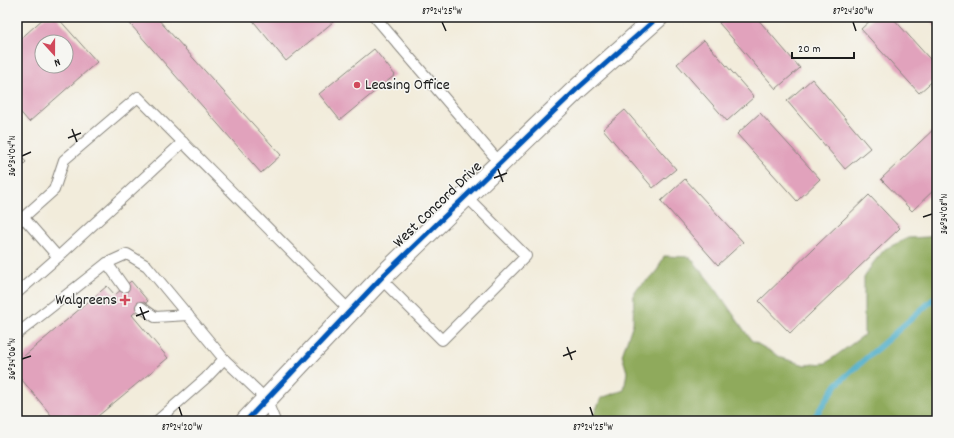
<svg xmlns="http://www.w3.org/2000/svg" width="954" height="438" viewBox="0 0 954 438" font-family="Dekko,sans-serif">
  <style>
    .forest { fill: #8faa5c; stroke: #56633c }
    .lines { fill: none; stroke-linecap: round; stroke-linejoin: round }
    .stream { stroke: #46aac6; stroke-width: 6 }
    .building { fill: #e1a2bc; fill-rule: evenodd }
    .lane-casing { stroke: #87847c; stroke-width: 12 }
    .street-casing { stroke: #87847c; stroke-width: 22 }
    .lane { stroke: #fff; stroke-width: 10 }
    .street { stroke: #fff; stroke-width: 20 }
    .cycleway-casing { stroke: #f6f6f2; stroke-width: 8 }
    .cycleway { stroke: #0057b8; stroke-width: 5 }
    .ticks { fill: none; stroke: #1c1c1c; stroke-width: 1.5 }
    .poi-dot { fill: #d1495b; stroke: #f6f6f2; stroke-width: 1.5 }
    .labels { text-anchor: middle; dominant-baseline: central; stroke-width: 3; stroke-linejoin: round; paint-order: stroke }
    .poi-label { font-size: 16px; fill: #1c1c1c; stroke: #f6f6f2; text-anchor: start }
    .street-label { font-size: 16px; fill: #1c1c1c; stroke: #f6f6f2 }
    .neatline { fill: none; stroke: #1c1c1c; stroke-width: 1.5 }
    .ticks-label { font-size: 10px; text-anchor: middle; fill: #1c1c1c }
  </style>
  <rect width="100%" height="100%" fill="#f6f6f2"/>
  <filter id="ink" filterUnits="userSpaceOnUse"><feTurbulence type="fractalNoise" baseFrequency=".025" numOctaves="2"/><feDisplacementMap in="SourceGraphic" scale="8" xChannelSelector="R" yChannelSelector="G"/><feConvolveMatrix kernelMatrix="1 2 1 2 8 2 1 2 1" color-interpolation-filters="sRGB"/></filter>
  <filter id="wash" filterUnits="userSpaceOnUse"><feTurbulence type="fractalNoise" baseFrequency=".012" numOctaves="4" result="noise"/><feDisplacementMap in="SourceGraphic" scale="16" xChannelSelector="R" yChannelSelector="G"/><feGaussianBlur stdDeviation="0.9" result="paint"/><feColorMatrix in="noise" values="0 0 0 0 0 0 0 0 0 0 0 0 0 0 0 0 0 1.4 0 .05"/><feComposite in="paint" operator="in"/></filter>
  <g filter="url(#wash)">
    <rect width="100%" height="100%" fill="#f2ecdb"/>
    <polygon class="forest" points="937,232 937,421 591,421 601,398 624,390 627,372 622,355 633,323 634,291 656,273 664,256 690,257 715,288 751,340 782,358 805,365 826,363 864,335 864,278 873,263 885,249 908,238 928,237"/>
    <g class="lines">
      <polyline class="stream" points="812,421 837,384 937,296"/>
    </g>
    <g id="blocks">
      <g class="building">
        <path d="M45,17H57L97,62L29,122L17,108V42ZM42,42H66V66H42Z"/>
        <polygon points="124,17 156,17 281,155 261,173"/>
        <polygon points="250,17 328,17 333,22 286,61"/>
        <polygon points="727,17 756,17 800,68 776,89 719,23"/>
        <polygon points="874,17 892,17 937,67 937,77 919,93 861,29"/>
        <polygon points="927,17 937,17 937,28"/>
        <polygon points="704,40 754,97 727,121 677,64"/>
        <polygon points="374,49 395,75 340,120 319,94"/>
        <polygon points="812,79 870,148 845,169 787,101"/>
        <polygon points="625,110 676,169 653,188 603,129"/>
        <polygon points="760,113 820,179 797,201 737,134"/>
        <polygon points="937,126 937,187 912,211 881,179"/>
        <polygon points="17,152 26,162 17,170"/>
        <polygon points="685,179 743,242 718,265 661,201"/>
        <polygon points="869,195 900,228 790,333 759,301"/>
        <polygon points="131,281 148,301 132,315 168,358 92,421 56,421 17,374 17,362 107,286 115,295"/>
      </g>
    </g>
  </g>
  <g filter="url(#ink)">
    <use href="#blocks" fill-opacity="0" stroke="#87847c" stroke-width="1"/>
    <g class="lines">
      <g class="lane-casing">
        <g id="lane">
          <polyline points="375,17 500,163"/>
          <polyline points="23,217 58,257"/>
          <polyline points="17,223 54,190 64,160 138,97 350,311"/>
          <polyline points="107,263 124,287"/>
          <polyline points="381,279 442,340 526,256 466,196"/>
          <polyline points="17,293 58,257 183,142"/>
          <polyline points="141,307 155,317 188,315"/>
          <polyline points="17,334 107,263 127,254 147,266 224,359 206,378 157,421"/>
          <polyline points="224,359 266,399 275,421"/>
        </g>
      </g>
      <g class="street-casing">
        <polyline id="street" points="246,421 385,274 576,90 658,17"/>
      </g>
      <use href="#lane" class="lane"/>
      <use href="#street" class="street"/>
      <g class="cycleway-casing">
        <polyline id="cycleway" points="246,421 385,274 576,90 658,17"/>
      </g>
      <use href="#cycleway" class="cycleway"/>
    </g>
  </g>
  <path class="ticks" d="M442,22L446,31M853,22L856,31M72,129L77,142M68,138L81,133M22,156L31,152M498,169L503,182M494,178L507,173M923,217L932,214M140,307L145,320M136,316L149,311M567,347L572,360M563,356L576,351M22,359L31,356M179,407L182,416M590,407L593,416"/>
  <g class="poi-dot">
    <circle cx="357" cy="85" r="4"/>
    <path d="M123 294h4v4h4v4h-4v4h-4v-4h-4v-4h4z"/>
  </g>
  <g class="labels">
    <g class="poi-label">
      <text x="365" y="85">Leasing Office</text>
      <text x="117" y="300" text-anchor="end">Walgreens</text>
    </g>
    <g class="street-label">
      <text transform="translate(438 205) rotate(-44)">West Concord Drive</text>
    </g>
  </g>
  <rect width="954" height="438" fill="none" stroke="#f6f6f2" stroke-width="44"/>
  <g transform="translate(54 54) rotate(159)"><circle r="19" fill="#f6f6f2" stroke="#9f9f9c"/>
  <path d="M0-3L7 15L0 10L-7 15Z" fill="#d1495b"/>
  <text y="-6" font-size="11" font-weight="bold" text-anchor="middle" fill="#1c1c1c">N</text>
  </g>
  <path d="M792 52v6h62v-6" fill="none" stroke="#1c1c1c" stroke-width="2"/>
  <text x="798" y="52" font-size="12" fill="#1c1c1c" stroke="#f6f6f2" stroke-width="3" paint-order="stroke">20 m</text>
  <rect x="22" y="22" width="910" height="394" class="neatline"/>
  <g class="ticks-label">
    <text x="442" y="14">87°24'25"W</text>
    <text x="853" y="14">87°24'30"W</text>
    <text transform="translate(11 156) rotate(-90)" y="4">36°34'04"N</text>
    <text transform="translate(943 214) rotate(-90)" y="4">36°34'08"N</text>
    <text transform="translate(11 359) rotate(-90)" y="4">36°34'06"N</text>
    <text x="182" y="430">87°24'20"W</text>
    <text x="593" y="430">87°24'25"W</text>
  </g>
</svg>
